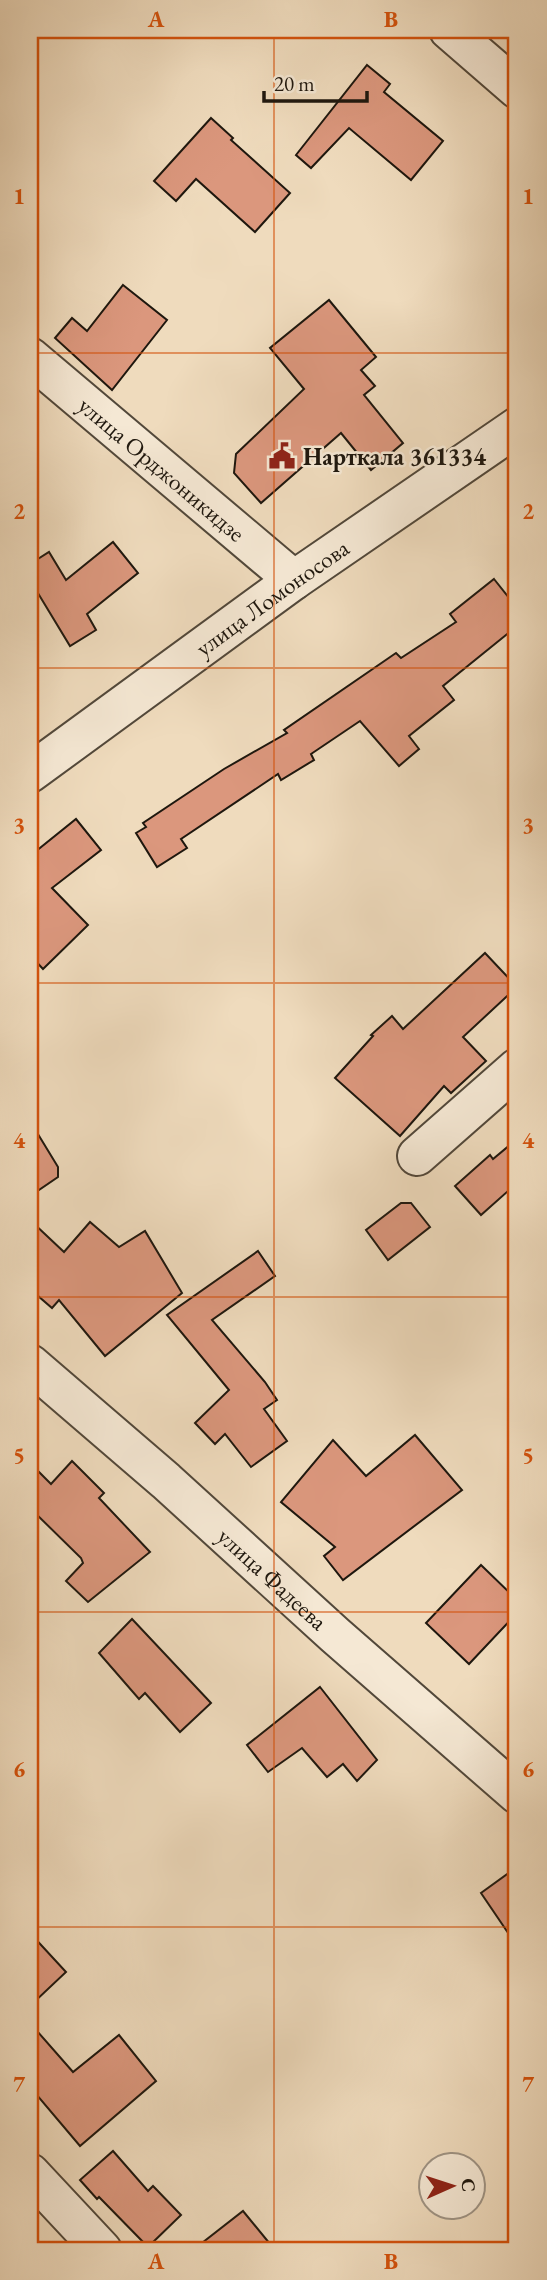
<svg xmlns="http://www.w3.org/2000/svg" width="547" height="2280" viewBox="0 0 547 2280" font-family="'EB Garamond',serif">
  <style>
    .building { fill: #db977d; stroke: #1e170e; stroke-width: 2 }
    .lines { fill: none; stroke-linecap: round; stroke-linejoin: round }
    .minor-casing { stroke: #52483a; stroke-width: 42 }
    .minor { stroke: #f5e8d4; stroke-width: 38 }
    .grid { fill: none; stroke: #d4520c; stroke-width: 2; stroke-opacity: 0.55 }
    .labels { text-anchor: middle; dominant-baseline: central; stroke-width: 5; stroke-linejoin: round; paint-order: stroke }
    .poi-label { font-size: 24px; font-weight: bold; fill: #1e170e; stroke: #f5e8d4; text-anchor: start }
    .street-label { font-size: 24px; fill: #1e170e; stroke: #f5e8d4 }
    .neatline { fill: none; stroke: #d4520c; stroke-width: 2.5 }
    .grid-label { font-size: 23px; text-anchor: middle; font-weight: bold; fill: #d4520c }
  </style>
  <rect width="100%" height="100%" fill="#efdbbd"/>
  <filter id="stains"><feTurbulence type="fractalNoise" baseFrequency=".00286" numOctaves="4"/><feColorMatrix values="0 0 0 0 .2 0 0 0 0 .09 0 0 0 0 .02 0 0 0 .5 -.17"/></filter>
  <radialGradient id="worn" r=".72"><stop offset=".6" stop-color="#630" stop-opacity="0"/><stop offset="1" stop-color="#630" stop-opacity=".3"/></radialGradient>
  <g class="building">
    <polygon points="367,65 390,84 384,92 443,141 411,180 349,128 311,168 296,155"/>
    <polygon points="211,118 233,138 231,140 290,193 255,232 196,179 176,201 154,181"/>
    <polygon points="123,285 167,320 112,390 55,338 72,318 87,331"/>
    <polygon points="329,300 376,357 361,370 375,386 364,395 403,443 371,470 341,433 261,503 234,473 236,454 304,389 270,348"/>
    <polygon points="113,542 138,573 87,614 96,630 70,646 30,580 30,564 49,552 66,580"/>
    <polygon points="494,579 517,608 517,626 443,686 454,700 409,736 419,749 399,766 360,721 311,754 314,760 281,780 278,774 181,839 187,848 157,867 136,833 146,827 143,823 224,769 287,733 284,730 396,653 401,658 456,622 450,614"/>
    <polygon points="76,819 101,850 52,888 88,925 43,969 30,955 30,856"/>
    <polygon points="485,953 517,987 463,1037 486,1061 451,1093 444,1086 400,1136 335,1078 373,1036 371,1035 392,1016 403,1029"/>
    <polygon points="30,1121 58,1167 58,1177 30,1196"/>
    <polygon points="517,1139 517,1183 481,1215 455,1186 490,1155 493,1159"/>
    <polygon points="401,1203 411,1203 430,1227 388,1260 366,1230"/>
    <polygon points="30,1220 64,1252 90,1222 119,1247 145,1231 182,1293 105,1356 59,1300 52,1308 30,1289"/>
    <polygon points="258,1251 275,1276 212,1320 265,1382 277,1400 264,1409 287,1441 251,1467 225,1434 215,1444 195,1423 229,1390 167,1315"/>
    <polygon points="415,1435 462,1490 343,1580 324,1556 335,1547 281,1502 333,1440 366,1476"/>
    <polygon points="72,1461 104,1493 99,1498 150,1552 88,1602 66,1581 83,1563 81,1558 30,1508 30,1463 51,1484"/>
    <polygon points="481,1565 517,1600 517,1613 469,1664 426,1623"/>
    <polygon points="132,1619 211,1703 180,1732 145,1693 139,1699 99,1653"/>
    <polygon points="320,1687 377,1760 357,1781 343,1764 327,1777 302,1748 268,1772 247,1745"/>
    <polygon points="517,1867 517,1946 481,1893"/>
    <polygon points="30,1933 66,1972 30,2006"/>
    <polygon points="30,2023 73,2072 119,2035 156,2081 80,2146 30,2087"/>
    <polygon points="113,2151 148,2191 153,2186 181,2215 148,2247 99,2197 97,2199 80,2180"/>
    <polygon points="243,2211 275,2250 193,2250"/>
  </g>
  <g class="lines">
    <g class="minor-casing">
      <g id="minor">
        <polyline points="449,30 517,89"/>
        <path id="s1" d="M30,357L294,580"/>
        <path id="s2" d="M30,773L294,580L517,427"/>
        <polyline points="417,1156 517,1068"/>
        <path id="s3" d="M30,1364L166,1481L335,1635L517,1794"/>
        <polyline points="30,2173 102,2250"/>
      </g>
    </g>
    <use href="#minor" class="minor"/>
  </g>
  <path class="grid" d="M274,30V2250M30,353H517M30,668H517M30,983H517M30,1297H517M30,1612H517M30,1927H517"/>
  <defs>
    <g id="civic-bare" transform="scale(2.1)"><path d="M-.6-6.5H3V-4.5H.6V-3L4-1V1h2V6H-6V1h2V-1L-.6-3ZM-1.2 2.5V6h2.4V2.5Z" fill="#8f2418" stroke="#f5e8d4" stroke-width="2.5" paint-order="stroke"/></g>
  </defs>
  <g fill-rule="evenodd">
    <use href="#civic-bare" x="282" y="456"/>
  </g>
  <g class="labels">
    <g class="poi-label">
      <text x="303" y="456">Нарткала 361334</text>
    </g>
    <g class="street-label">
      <text stroke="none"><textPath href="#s1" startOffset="173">улица Орджоникидзе</textPath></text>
      <text stroke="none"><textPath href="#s2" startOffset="299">улица Ломоносова</textPath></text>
      <text stroke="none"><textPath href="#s3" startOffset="324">улица Фадеева</textPath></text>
    </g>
  </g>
  <rect width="547" height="2280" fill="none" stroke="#efdbbd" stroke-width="77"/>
  <g transform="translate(452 2186) rotate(87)"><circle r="33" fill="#f5e8d4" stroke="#9f9485" stroke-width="2"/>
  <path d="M0-5L12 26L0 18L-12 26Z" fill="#8f2418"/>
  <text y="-10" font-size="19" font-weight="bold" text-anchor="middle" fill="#1e170e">С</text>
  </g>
  <path d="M264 91v10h103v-10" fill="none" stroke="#1e170e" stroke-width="3.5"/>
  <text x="274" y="91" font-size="21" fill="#1e170e" stroke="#f5e8d4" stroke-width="5" paint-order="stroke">20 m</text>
  <rect x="38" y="38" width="470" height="2204" class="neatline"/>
  <g class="grid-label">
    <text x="156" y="27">A</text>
    <text x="391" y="27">B</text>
    <text x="19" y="204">1</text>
    <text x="528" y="204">1</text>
    <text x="19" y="519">2</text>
    <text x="528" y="519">2</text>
    <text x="19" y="833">3</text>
    <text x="528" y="833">3</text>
    <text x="19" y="1148">4</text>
    <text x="528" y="1148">4</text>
    <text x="19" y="1463">5</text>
    <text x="528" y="1463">5</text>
    <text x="19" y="1777">6</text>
    <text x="528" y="1777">6</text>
    <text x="19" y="2092">7</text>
    <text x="528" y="2092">7</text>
    <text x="156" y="2269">A</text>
    <text x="391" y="2269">B</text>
  </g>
  <rect width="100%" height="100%" filter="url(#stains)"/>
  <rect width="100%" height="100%" fill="url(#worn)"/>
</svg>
